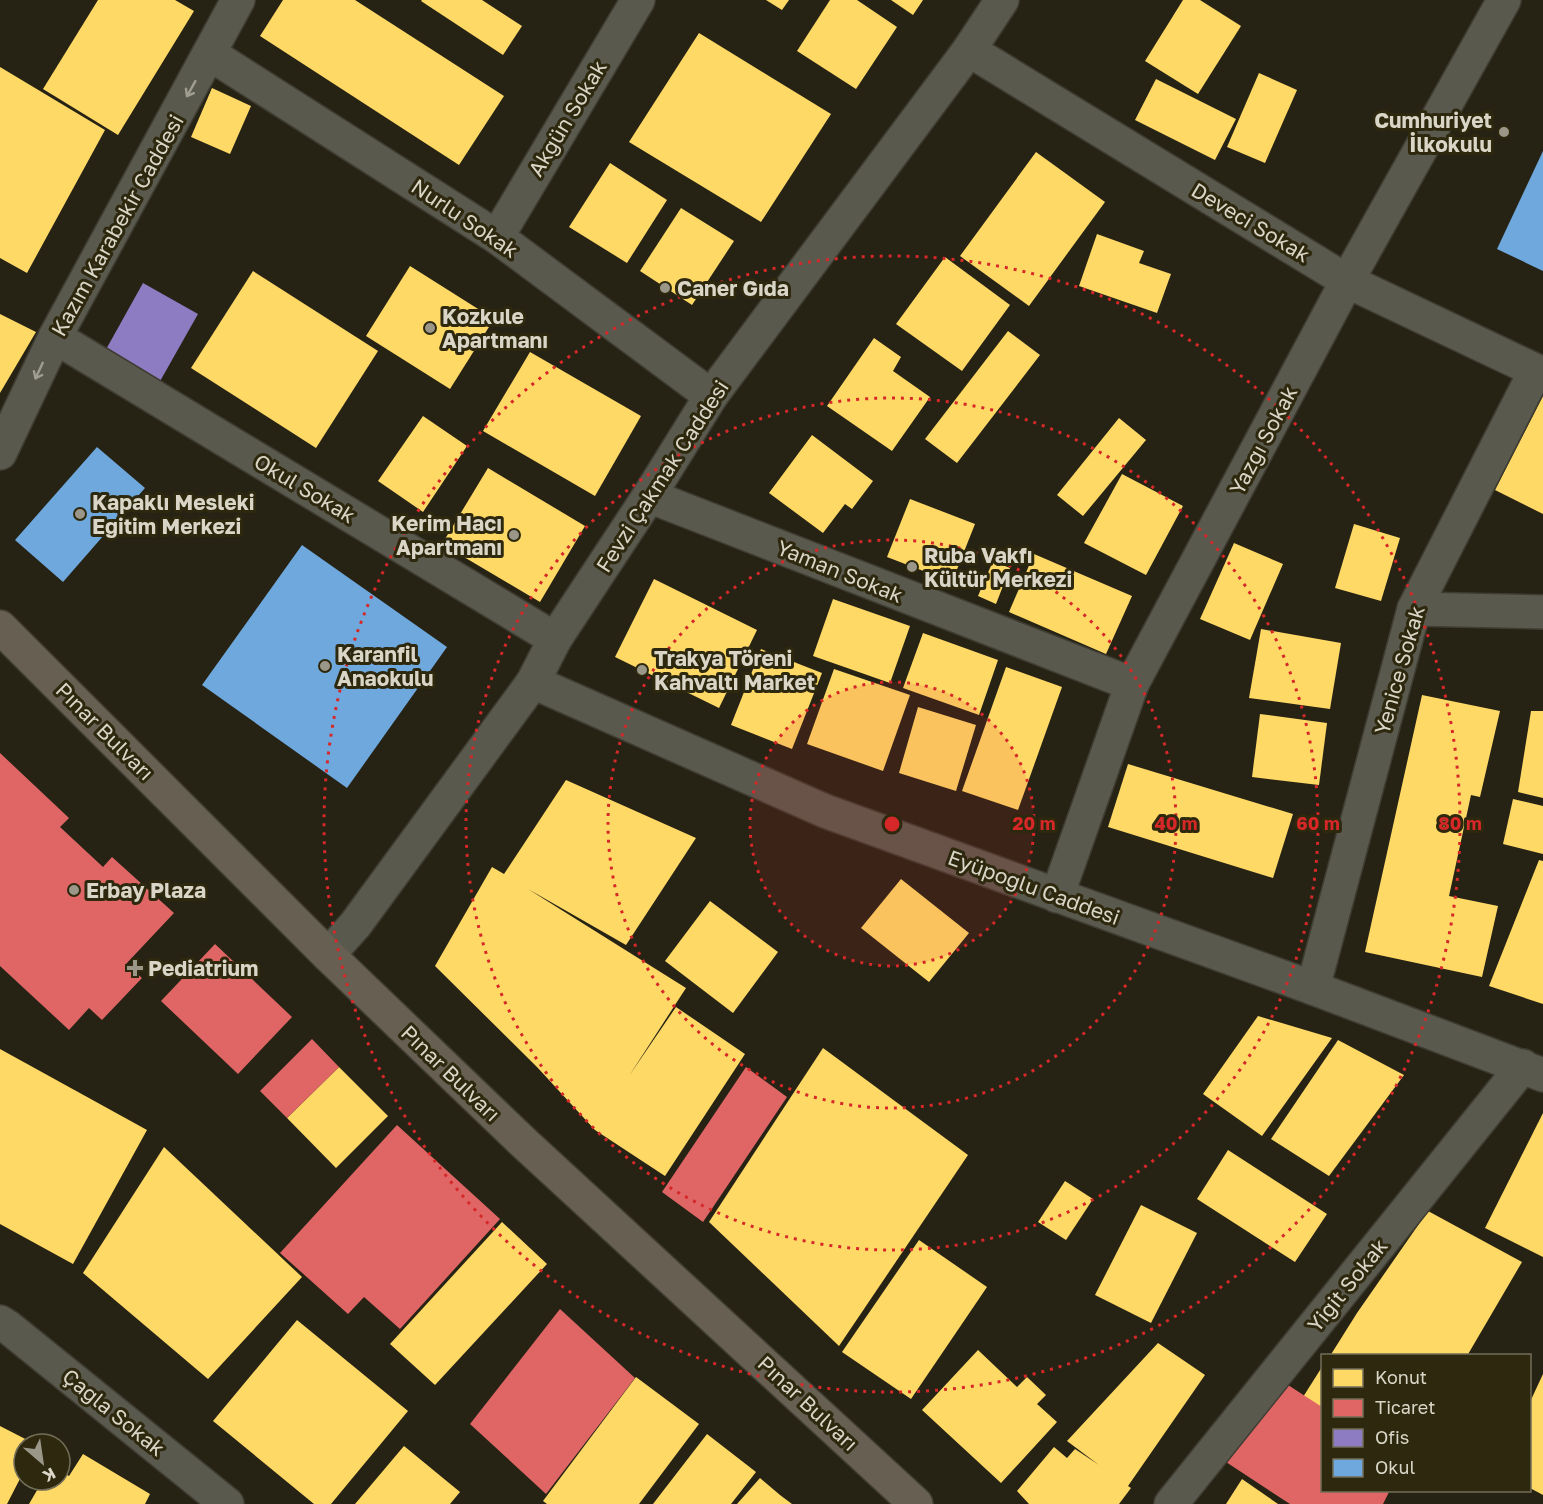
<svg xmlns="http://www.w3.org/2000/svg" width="1543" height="1504" viewBox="0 0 1543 1504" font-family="'Golos Text',sans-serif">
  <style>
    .homes { fill: #ffd966 }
    .shops { fill: #e06666 }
    .offices { fill: #8e7cc3 }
    .schools { fill: #6fa8dc }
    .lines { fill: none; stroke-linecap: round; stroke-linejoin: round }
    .minor-casing { stroke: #3f3c32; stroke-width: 36 }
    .major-casing { stroke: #3f3c32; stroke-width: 36 }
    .minor { stroke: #5a594e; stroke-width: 33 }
    .major { stroke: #676052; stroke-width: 33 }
    .oneway { stroke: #a09e91 }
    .ring { fill: none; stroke: #d62828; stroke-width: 3; stroke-dasharray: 3 6 }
    .poi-dot { fill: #9a9789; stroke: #2d280e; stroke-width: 2 }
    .labels { text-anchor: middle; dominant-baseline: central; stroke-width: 6; stroke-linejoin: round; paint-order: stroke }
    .street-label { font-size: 21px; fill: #d9d6c7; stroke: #2d280e }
    .poi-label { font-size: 21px; font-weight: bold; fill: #d9d6c7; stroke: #2d280e; text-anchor: start }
    .centre { fill: #d62828; stroke: #2d280e; stroke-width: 3 }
    .ring-label { font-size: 18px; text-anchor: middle; font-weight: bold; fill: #d62828; stroke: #2d280e; stroke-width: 6; stroke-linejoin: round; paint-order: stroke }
  </style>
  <rect width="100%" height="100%" fill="#262315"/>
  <g class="homes">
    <polygon points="98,0 175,0 194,11 118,135 43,89"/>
    <polygon points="283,0 355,0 504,96 459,165 260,36"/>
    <polygon points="422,0 482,0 522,26 503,55 421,1"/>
    <polygon points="766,0 789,0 782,10"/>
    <polygon points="830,0 857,0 897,27 856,89 797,51"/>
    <polygon points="891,0 923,0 913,15"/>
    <polygon points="1183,0 1200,0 1241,26 1198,94 1145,61"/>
    <polygon points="699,33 831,114 761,222 629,142"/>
    <polygon points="0,67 105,130 27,273 0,258"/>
    <polygon points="1259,73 1297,90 1265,163 1227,147"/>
    <polygon points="1156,79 1236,119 1215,160 1135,120"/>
    <polygon points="212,88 251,106 230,154 191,137"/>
    <polygon points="1036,152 1105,202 1029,306 960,256"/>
    <polygon points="610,163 667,200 627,263 569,227"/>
    <polygon points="681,208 734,241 692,305 640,271"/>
    <polygon points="1097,234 1144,251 1139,263 1171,274 1157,313 1079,286"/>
    <polygon points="945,257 1010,305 962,371 896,324"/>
    <polygon points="410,266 494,319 450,389 366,336"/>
    <polygon points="253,271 378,351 316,448 191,368"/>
    <polygon points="0,314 36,332 0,393"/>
    <polygon points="1008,331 1040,355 957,463 925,439"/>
    <polygon points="874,338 901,357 893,371 930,397 892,451 827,406"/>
    <polygon points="530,352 641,416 595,496 483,431"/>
    <polygon points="1543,396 1543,514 1495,490"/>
    <polygon points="423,416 467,446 423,512 378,481"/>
    <polygon points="1119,418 1146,440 1083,516 1057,495"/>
    <polygon points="812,435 873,481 852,509 845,504 823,533 769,493"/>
    <polygon points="488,468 585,526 540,602 442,544"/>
    <polygon points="1122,474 1183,506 1146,575 1084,543"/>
    <polygon points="910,499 975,524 952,582 887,557"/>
    <polygon points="1354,524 1400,538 1381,601 1335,588"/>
    <polygon points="1234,543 1283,564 1250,640 1200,619"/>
    <polygon points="1034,554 1132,596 1106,654 1009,612"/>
    <polygon points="993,561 1010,568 996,604 978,596"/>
    <polygon points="654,579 757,630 719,708 615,657"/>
    <polygon points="833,599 910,626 890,683 813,656"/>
    <polygon points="1261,629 1341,643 1330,709 1249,698"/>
    <polygon points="923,633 998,660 979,715 903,688"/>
    <polygon points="761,649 822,673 792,749 731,725"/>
    <polygon points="1006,667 1062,687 1018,810 962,791"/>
    <polygon points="834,669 910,695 883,771 807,744"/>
    <polygon points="1422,695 1500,711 1480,797 1471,795 1449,896 1498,906 1482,977 1365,952"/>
    <polygon points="918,707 976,725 956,791 899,773"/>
    <polygon points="1531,711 1543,711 1543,798 1518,792"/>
    <polygon points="1260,714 1327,723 1319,785 1252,777"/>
    <polygon points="1128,764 1293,814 1273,878 1108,827"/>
    <polygon points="566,780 696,838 626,945 528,889 686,988 629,1076 676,1007 745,1054 665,1176 595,1130 537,1067 435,966 492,867 504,874"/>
    <polygon points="1513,799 1543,806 1543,854 1503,844"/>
    <polygon points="1539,860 1543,861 1543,1004 1489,986"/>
    <polygon points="901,879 969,933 929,982 861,928"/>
    <polygon points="710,901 778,952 733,1013 665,961"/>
    <polygon points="1258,1016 1332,1038 1262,1136 1203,1094"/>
    <polygon points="1338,1040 1404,1075 1329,1176 1271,1139"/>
    <polygon points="823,1048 968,1155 839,1346 709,1222"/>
    <polygon points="0,1049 147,1130 73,1264 0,1224"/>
    <polygon points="339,1067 388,1116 336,1168 287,1118"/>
    <polygon points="1543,1113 1543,1257 1485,1228"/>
    <polygon points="164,1147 302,1277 208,1379 83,1273"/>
    <polygon points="1228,1150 1327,1214 1295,1262 1197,1199"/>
    <polygon points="1065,1181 1093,1199 1066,1240 1038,1222"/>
    <polygon points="1141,1205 1197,1233 1151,1323 1095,1295"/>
    <polygon points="1428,1211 1522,1262 1467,1356 1330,1356 1357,1313"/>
    <polygon points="502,1222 547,1264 435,1385 390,1344"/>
    <polygon points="919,1240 987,1287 911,1399 842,1352"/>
    <polygon points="297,1320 408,1411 331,1504 314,1504 213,1421"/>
    <polygon points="1158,1343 1205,1375 1128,1486 1131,1488 1119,1504 1029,1504 1017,1491 1054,1447 1067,1458 1075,1449 1099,1465 1067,1441"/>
    <polygon points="978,1350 1017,1387 1027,1377 1046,1395 1037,1404 1057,1422 1001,1483 922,1410"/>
    <polygon points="1322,1367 1322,1408 1303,1397"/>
    <polygon points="1543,1374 1543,1495 1530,1488 1530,1402"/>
    <polygon points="636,1377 699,1424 639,1504 547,1504 543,1501"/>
    <polygon points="0,1426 35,1444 24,1444 24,1471 7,1504 0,1504"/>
    <polygon points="707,1434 756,1472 731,1504 653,1504"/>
    <polygon points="404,1446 460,1492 450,1504 355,1504"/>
    <polygon points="83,1454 150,1494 145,1504 29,1504 43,1480 60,1480 60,1470 69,1476"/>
    <polygon points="760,1478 780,1495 792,1504 737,1504"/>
    <polygon points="1242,1479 1278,1504 1226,1504"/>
  </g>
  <g class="shops">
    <polygon points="0,753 69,818 60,827 103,867 112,857 174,913 126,964 142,978 102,1020 89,1008 69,1030 0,966"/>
    <polygon points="215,944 292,1017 238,1074 161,1001"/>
    <polygon points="312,1039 339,1067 287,1118 260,1091"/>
    <polygon points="746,1067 787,1097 703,1222 662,1192"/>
    <polygon points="397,1125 500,1219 400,1329 364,1297 348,1314 280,1253"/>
    <polygon points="560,1309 635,1378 546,1494 470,1424"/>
    <polygon points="1288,1385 1322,1407 1322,1490 1390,1490 1383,1504 1290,1504 1226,1462"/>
  </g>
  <polygon class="offices" points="143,283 198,314 159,383 104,353"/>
  <g class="schools">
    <polygon points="1543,151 1543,271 1497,249"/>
    <polygon points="97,447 145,488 63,582 15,540"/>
    <polygon points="302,545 447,647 347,788 202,685"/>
  </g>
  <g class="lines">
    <g class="minor-casing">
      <g id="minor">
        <polyline points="969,50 1347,281 1543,374"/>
        <polyline points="210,54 497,237 711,396"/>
        <polyline points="497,237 638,0"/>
        <polyline points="55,337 555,639"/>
        <polyline points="0,453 55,337 238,0"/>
        <polyline points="649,496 1132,684"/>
        <polyline points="1414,609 1543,612"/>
        <polyline points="533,682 825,811 1313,988 1543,1075"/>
        <polyline points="1057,896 1132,684 1347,281 1504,0"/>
        <polyline points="328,955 355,925 533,682 555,639 649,496 711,396 969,50 1002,0"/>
        <polyline points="1313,988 1414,609 1535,372"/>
        <polyline points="0,1322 8,1327 227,1504"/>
        <polyline points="1171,1504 1523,1066"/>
      </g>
    </g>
    <g class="major-casing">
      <polyline id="major" points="0,627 328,955 523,1142 916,1504"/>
    </g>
    <use href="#minor" class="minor"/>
    <use href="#major" class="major"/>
  </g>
  <defs><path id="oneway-shaft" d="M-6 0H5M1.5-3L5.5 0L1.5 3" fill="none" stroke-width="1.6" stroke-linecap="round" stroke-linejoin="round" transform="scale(1.5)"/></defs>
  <g class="oneway">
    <use href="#oneway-shaft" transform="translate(191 89) rotate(119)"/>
    <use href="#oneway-shaft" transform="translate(39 371) rotate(115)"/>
  </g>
  <circle cx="892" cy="824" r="142" fill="#d62828" fill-opacity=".12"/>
  <g class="ring">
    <circle cx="892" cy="824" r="142"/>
    <circle cx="892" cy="824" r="284"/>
    <circle cx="892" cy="824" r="426"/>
    <circle cx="892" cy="824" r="568"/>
  </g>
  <g class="poi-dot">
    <circle cx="1504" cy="132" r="6"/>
    <circle cx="665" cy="288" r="6"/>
    <circle cx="430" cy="328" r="6"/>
    <circle cx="80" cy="514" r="6"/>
    <circle cx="514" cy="535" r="6"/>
    <circle cx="912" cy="567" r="6"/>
    <circle cx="325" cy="666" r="6"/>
    <circle cx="642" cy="670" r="6"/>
    <circle cx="74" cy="890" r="6"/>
    <path d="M132 959h6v6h6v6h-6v6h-6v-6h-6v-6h6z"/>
  </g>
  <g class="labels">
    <g class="street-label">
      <text transform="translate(567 118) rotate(-59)">Akgün Sokak</text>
      <text transform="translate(465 218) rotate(34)">Nurlu Sokak</text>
      <text transform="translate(1251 222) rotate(31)">Deveci Sokak</text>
      <text transform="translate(117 225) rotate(-61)">Kazım Karabekir Caddesi</text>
      <text transform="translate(1263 440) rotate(-62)">Yazgı Sokak</text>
      <text transform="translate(662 476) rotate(-57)">Fevzi Çakmak Caddesi</text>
      <text transform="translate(305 488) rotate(31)">Okul Sokak</text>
      <text transform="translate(840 571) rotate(22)">Yaman Sokak</text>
      <text transform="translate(1399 670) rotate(-74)">Yenice Sokak</text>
      <text transform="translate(105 731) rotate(45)">Pınar Bulvarı</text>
      <text transform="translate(1034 887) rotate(20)">Eyüpoğlu Caddesi</text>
      <text transform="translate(451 1073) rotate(44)">Pınar Bulvarı</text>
      <text transform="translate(1347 1285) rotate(-51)">Yiğit Sokak</text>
      <text transform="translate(808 1403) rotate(43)">Pınar Bulvarı</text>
      <text transform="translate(114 1412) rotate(39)">Çağla Sokak</text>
    </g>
    <g class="poi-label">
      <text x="1492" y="120" text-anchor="end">Cumhuriyet<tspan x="1492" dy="24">İlkokulu</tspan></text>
      <text x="677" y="288">Caner Gıda</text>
      <text x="442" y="316">Kozkule<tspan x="442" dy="24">Apartmanı</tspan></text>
      <text x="92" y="502">Kapaklı Mesleki<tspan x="92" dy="24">Eğitim Merkezi</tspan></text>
      <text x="502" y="523" text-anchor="end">Kerim Hacı<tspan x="502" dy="24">Apartmanı</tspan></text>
      <text x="924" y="555">Ruba Vakfı<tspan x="924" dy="24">Kültür Merkezi</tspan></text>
      <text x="337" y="654">Karanfil<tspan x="337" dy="24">Anaokulu</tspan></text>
      <text x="654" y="658">Trakya Töreni<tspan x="654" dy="24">Kahvaltı Market</tspan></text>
      <text x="86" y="890">Erbay Plaza</text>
      <text x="148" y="968">Pediatrium</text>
    </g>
  </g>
  <circle cx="892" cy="824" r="9" class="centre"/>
  <g class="ring-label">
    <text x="1034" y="830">20 m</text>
    <text x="1176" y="830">40 m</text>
    <text x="1318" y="830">60 m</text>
    <text x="1460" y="830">80 m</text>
  </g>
  <rect x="1321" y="1354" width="210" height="138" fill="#2d280e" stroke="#726e58" stroke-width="1.5"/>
  <rect x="1333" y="1369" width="30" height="18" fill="#ffd966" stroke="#726e58" stroke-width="1.5"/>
  <text x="1375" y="1384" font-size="18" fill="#d9d6c7">Konut</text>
  <rect x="1333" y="1399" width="30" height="18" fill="#e06666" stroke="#726e58" stroke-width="1.5"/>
  <text x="1375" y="1414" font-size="18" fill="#d9d6c7">Ticaret</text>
  <rect x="1333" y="1429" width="30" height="18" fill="#8e7cc3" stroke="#726e58" stroke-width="1.5"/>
  <text x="1375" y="1444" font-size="18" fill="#d9d6c7">Ofis</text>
  <rect x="1333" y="1459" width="30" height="18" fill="#6fa8dc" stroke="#726e58" stroke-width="1.5"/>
  <text x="1375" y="1474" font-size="18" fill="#d9d6c7">Okul</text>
  <g transform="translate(42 1462) rotate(151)"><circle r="28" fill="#2d280e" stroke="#726e58" stroke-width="1.5"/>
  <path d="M0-4.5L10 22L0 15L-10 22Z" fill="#9a9789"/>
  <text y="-9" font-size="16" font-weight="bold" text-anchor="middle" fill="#d9d6c7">K</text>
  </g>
</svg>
